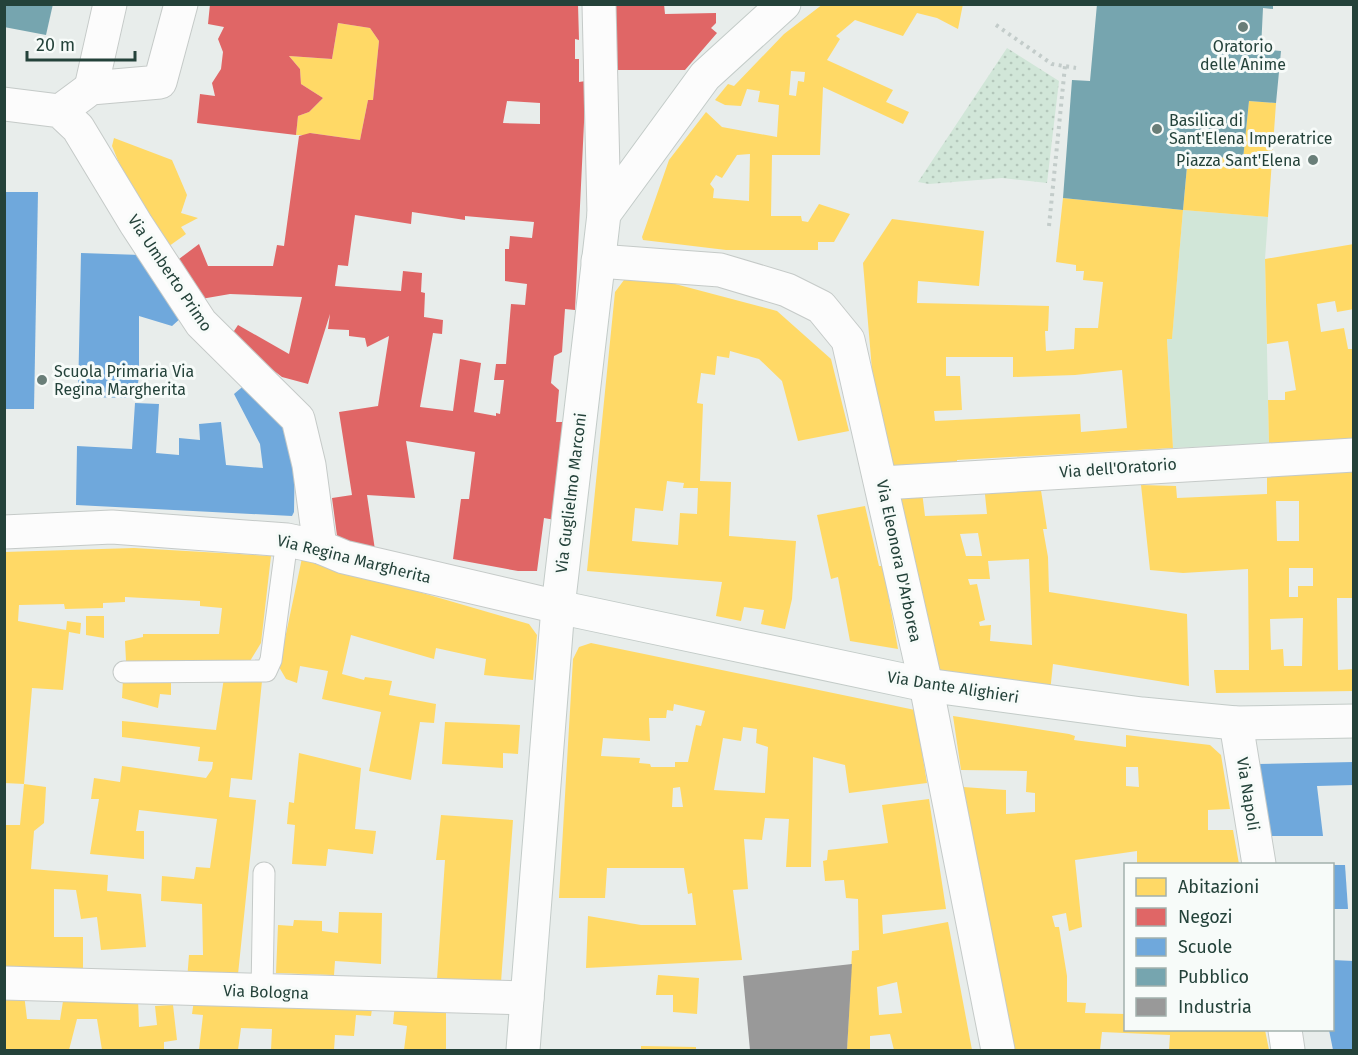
<svg xmlns="http://www.w3.org/2000/svg" width="1358" height="1055" viewBox="0 0 1358 1055" font-family="'Fira Sans',sans-serif">
  <style>
    .grass { fill: url(#grass-dots) }
    .pitch { fill: #d1e6d8 }
    .homes { fill: #ffd966; fill-rule: evenodd }
    .shops { fill: #e06666; fill-rule: evenodd }
    .schools { fill: #6fa8dc }
    .public { fill: #76a5af }
    .industry { fill: #999 }
    .lines { fill: none; stroke-linecap: round; stroke-linejoin: round }
    .lane-casing { stroke: #c5cac8; stroke-width: 23 }
    .street-casing { stroke: #c5cac8; stroke-width: 35 }
    .secondary-casing { stroke: #c3cbc8; stroke-width: 35 }
    .path { stroke: #c3ccca; stroke-width: 4; stroke-dasharray: 3 4.5; stroke-linecap: butt }
    .lane { stroke: #fcfcfc; stroke-width: 21 }
    .street { stroke: #fcfcfc; stroke-width: 33 }
    .secondary { stroke: #fcfcfc; stroke-width: 33 }
    .poi-dot { fill: #697e78; stroke: #f7fbf9; stroke-width: 2 }
    .labels { text-anchor: middle; dominant-baseline: central; stroke-width: 6; stroke-linejoin: round; paint-order: stroke }
    .poi-label { font-size: 16px; fill: #24423a; stroke: #f7fbf9; text-anchor: start }
    .street-label { font-size: 16px; fill: #24423a; stroke: #f7fbf9 }
  </style>
  <defs>
    <pattern id="grass-dots" width="8" height="8" patternUnits="userSpaceOnUse" patternTransform="scale(1.5)"><rect width="8" height="8" fill="#d1e6d8"/><path d="M2 2h.1M6 6h.1" fill="none" stroke="#b3c6ba" stroke-width="1.8" stroke-linecap="round"/></pattern>
  </defs>
  <rect width="100%" height="100%" fill="#e8edeb"/>
  <polygon class="grass" points="1007,48 1059,81 1047,183 1002,178 929,184 918,182"/>
  <polygon class="pitch" points="1183,210 1268,217 1265,259 1269,443 1173,448 1167,339 1172,338"/>
  <g class="homes">
    <path d="M823,4H963L958,29L937,18L917,13L903,36L855,20L836,36L840,39L827,60L893,90L886,102L909,112L903,124L823,87L820,155H772L771,216H801L802,221L808,222L819,204L850,214L834,242H818V250H726L643,240L642,237L669,160L706,112L722,127L777,137L779,105L758,102L760,91L747,89L741,106L725,105L715,100L728,84L734,86L784,34ZM791,71L805,72L804,82L798,81L796,96L789,95ZM750,154L749,201L713,198L714,189L710,184L716,175L722,178L737,155Z"/>
    <polygon points="338,23 370,28 379,41 373,100 368,100 360,140 310,133 310,135 296,135 298,116 309,112 323,98 301,84 300,69 289,56 332,59"/>
    <polygon points="1249,101 1276,103 1268,217 1183,210 1188,155 1243,159"/>
    <polygon points="114,138 172,160 187,195 181,213 198,218 181,227 186,234 165,249 135,202 112,146"/>
    <path d="M1063,198L1183,210L1172,339H1167L1173,448L957,460V462L887,467L873,382L863,263L892,219L984,231L979,286L918,281L917,303L1049,306L1048,331H1045L1046,351L1074,349L1075,328H1098L1103,282L1083,280L1084,271H1076V265L1056,262ZM946,357H1013V377L1075,375L1122,370L1127,428L1081,432L1080,414L935,421L934,411L962,410L960,376H946Z"/>
    <polygon points="1354,244 1354,309 1337,312 1335,301 1317,304 1321,332 1344,328 1348,349 1354,349 1354,440 1269,443 1268,400 1285,400 1285,392 1296,390 1288,341 1267,344 1265,259"/>
    <path d="M630,279L660,280L777,311L831,359L849,431L798,441L782,381L759,359L730,351L729,358L717,356L715,375L701,373L697,403L703,404L700,481L731,482L729,536L796,541L792,599L785,629L761,624L764,610L744,607L741,621L716,616L722,582L587,571L615,292L624,280ZM667,481L684,483L683,488H698L697,514L680,513L678,545L632,541L635,508L663,511Z"/>
    <path d="M1354,466V598H1337L1338,670L1354,669V691L1216,693L1214,670H1249L1248,569L1183,573L1150,570L1141,485L1176,486L1177,498L1267,494V470ZM1276,501H1299V541H1277ZM1289,568H1313V586H1298V597H1289ZM1303,618L1302,666H1284L1283,649L1271,650L1270,619Z"/>
    <path d="M1040,484L1047,529H1043L1048,557L1049,592L1187,614L1189,686L1053,664L1050,692L933,681L892,494L922,492L925,516L987,514L984,485ZM978,533L982,556H966L960,534ZM1029,559L1032,645L990,641L991,625L980,626L979,622L985,620L977,584L970,585L968,579H990L988,561Z"/>
    <polygon points="865,506 879,566 883,566 898,649 850,641 838,577 831,579 817,515"/>
    <polygon points="134,548 271,556 261,643 250,661 126,661 125,641 143,637 143,634 219,634 222,608 200,606 200,601 125,597 125,602 103,603 103,608 65,609 64,604 19,605 18,621 66,630 67,621 81,623 80,634 69,632 63,690 32,688 24,784 4,783 4,552"/>
    <polygon points="302,558 529,624 537,635 533,680 484,675 486,659 436,648 434,659 351,635 342,674 364,680 365,677 392,681 389,695 436,704 434,723 420,722 411,780 369,771 381,712 322,699 328,671 300,666 297,683 286,679 279,667"/>
    <polygon points="86,616 104,616 104,638 86,635"/>
    <path d="M591,643L915,710L927,783L849,793L845,765L813,757L811,867H786L789,819L765,818L762,840L744,839L748,889L733,890L742,960L586,968L588,916L641,925H696L692,893L688,894L684,868H607L605,898H559L573,659L579,647ZM674,704L705,711L701,726L696,725L688,762H675V767H651L650,764L639,763L640,758L601,756L603,738L650,741L649,718H666L667,710L673,711ZM743,727L757,729L756,743L768,747L765,793L714,790L723,738L741,741ZM680,787L683,807H672L673,788Z"/>
    <polygon points="224,678 262,681 252,780 231,778 229,797 256,800 237,984 187,980 189,955 203,955 202,904 161,901 162,876 194,879 196,867 210,868 217,819 139,810 136,831 144,831 144,859 90,854 99,799 91,799 94,778 120,782 122,766 206,778 212,769 213,762 198,761 200,747 122,737 122,721 216,730"/>
    <polygon points="123,679 171,679 171,695 160,694 158,708 122,698"/>
    <path d="M953,716L1069,734L1075,736L1074,740L1126,747V735L1210,745L1221,755L1230,809L1208,810V830H1233L1239,864H1137V851L1075,860L1082,927L1069,931L1066,913L1052,916L1055,927H1059L1067,976V1002L1086,1003L1085,1013L1126,1014V1030H1265L1269,1050H1169L1170,1035L1102,1032L1100,1050H1009L963,787L1006,790V814L1035,812V793L1026,792L1027,771L961,770ZM1126,767H1138L1139,787L1126,786Z"/>
    <polygon points="445,722 520,725 518,754 503,753 503,768 442,764"/>
    <polygon points="299,753 361,768 355,829 376,831 373,854 328,849 326,866 292,864 295,825 287,824 289,802 294,803"/>
    <polygon points="24,784 46,787 44,823 34,831 31,869 108,875 107,891 141,894 146,947 101,950 97,917 81,919 76,890 54,889 54,937 83,937 83,972 4,969 4,825 20,825"/>
    <path d="M929,799L946,909L882,915L883,934L948,922L972,1050H894L890,1034L870,1036V1050H847L852,951L859,950L858,899L846,898L844,880L825,881L823,861L827,860L828,850L888,843L882,805ZM897,982L902,1013L879,1015L877,987Z"/>
    <polygon points="441,815 513,820 501,982 437,979 445,860 436,860"/>
    <polygon points="339,912 382,913 381,964 335,961 334,975 276,973 278,925 293,926 294,920 322,921 322,931 338,933"/>
    <polygon points="658,975 699,978 697,1014 673,1012 673,995 656,995"/>
    <polygon points="4,993 24,994 27,1019 60,1020 64,995 138,997 139,1027 157,1025 155,1006 173,1005 177,1040 164,1042 164,1050 102,1050 97,1019 77,1019 69,1050 4,1050"/>
    <polygon points="194,1000 373,1002 371,1016 356,1015 354,1036 335,1035 334,1050 271,1050 272,1029 241,1028 238,1050 199,1050 203,1015 192,1014"/>
    <polygon points="395,1004 446,1010 446,1050 404,1050 407,1026 393,1024"/>
    <polygon points="641,1046 696,1047 696,1050 641,1050"/>
  </g>
  <g class="shops">
    <path d="M210,4H578L579,40L575,39V59H579V82L586,81L575,310L565,309L562,352L554,356L551,383L559,390L556,422H564L555,520L544,518L537,571H518L453,559L461,499H469L475,452L406,441L415,498L367,495L375,550L338,543L332,498L352,495L339,412L378,406L389,336L367,347L365,338L349,336V330L328,329L330,314L308,384L282,377L230,337L238,325L289,354L302,297L230,294L201,299L175,262L199,244L208,266H273L277,245L284,246L299,136L310,133L360,140L368,100H373L379,41L370,28L338,23L332,59L289,56L300,69L301,84L323,98L309,112L298,116L296,135L197,123L200,94L215,96L212,83L221,69L223,52L218,39L224,27L208,24ZM507,101L540,103V124L503,123ZM412,212L465,220V216L534,222L532,238L510,236L509,249H505V281L527,284L525,305L511,304L506,364H496L494,380H504L500,414L496,413V416L474,412L481,363L460,359L453,411L420,407L433,333L442,334L443,320L424,317L425,293L421,292L422,273L403,271L401,291L335,286L338,265L348,266L355,215L411,224Z"/>
    <polygon points="614,4 664,4 665,14 716,13 716,23 711,28 717,33 685,70 615,70"/>
  </g>
  <g class="schools">
    <polygon points="4,192 38,192 34,409 4,409"/>
    <polygon points="81,253 141,255 182,317 172,326 139,316 139,376 136,398 78,397"/>
    <polygon points="247,383 263,399 288,434 295,452 294,512 292,516 76,505 77,446 132,449 135,403 159,404 156,453 179,455 179,438 200,440 199,424 221,422 226,465 263,468 260,444 234,394"/>
    <polygon points="1354,762 1354,785 1317,786 1323,836 1266,836 1258,764"/>
    <polygon points="1332,865 1345,865 1348,909 1332,909"/>
    <polygon points="1332,960 1354,961 1354,1050 1333,1050 1329,1030 1332,1030"/>
  </g>
  <g class="public">
    <polygon points="4,4 53,4 46,35 4,27"/>
    <polygon points="1097,4 1273,4 1273,9 1263,8 1261,49 1281,51 1276,103 1249,101 1243,159 1188,155 1183,210 1063,198 1072,80 1090,81"/>
  </g>
  <polygon class="industry" points="852,964 847,1050 750,1050 743,976"/>
  <g class="lines">
    <g class="lane-casing">
      <g id="lane">
        <polyline points="124,672 266,671 271,660 287,540"/>
        <polyline points="262,992 264,873"/>
      </g>
    </g>
    <g class="street-casing">
      <g id="street">
        <polyline points="599,4 604,214"/>
        <polyline points="91,88 110,4"/>
        <polyline points="4,104 60,111 78,128 136,224 201,323 298,419 309,465 320,547"/>
        <polyline points="60,111 91,88 160,82 181,4"/>
        <polyline points="598,261 720,270 787,290 821,307 848,340 926,685 998,1050"/>
        <polyline points="882,483 1354,455"/>
        <polyline points="4,532 112,527 287,540 320,547 344,557 558,607"/>
        <polyline points="1236,723 1259,864"/>
        <polyline points="4,983 527,998"/>
        <polyline points="1285,1030 1288,1050"/>
      </g>
    </g>
    <g class="secondary-casing">
      <g id="secondary">
        <polyline points="558,607 926,685 1142,714 1236,723 1354,721"/>
        <polyline points="523,1050 558,607 604,214 705,76 784,4"/>
      </g>
    </g>
    <g class="path">
      <polyline points="996,25 1052,64 1076,68"/>
      <polyline points="1049,226 1065,66"/>
    </g>
    <use href="#lane" class="lane"/>
    <use href="#street" class="street"/>
    <use href="#secondary" class="secondary"/>
  </g>
  <g class="poi-dot">
    <circle cx="1243" cy="27" r="6"/>
    <circle cx="1157" cy="129" r="6"/>
    <circle cx="1313" cy="160" r="6"/>
    <circle cx="42" cy="380" r="6"/>
  </g>
  <g class="labels">
    <g class="poi-label">
      <text x="1243" y="46" text-anchor="middle">Oratorio<tspan x="1243" dy="18">delle Anime</tspan></text>
      <text x="1169" y="120">Basilica di<tspan x="1169" dy="18">Sant'Elena Imperatrice</tspan></text>
      <text x="1301" y="160" text-anchor="end">Piazza Sant'Elena</text>
      <text x="54" y="371">Scuola Primaria Via<tspan x="54" dy="18">Regina Margherita</tspan></text>
    </g>
    <g class="street-label">
      <text transform="translate(170 273) rotate(56)">Via Umberto Primo</text>
      <text transform="translate(1118 468) rotate(-4)">Via dell'Oratorio</text>
      <text transform="translate(571 493) rotate(-83)">Via Guglielmo Marconi</text>
      <text transform="translate(354 559) rotate(14)">Via Regina Margherita</text>
      <text transform="translate(899 561) rotate(78)">Via Eleonora D'Arborea</text>
      <text transform="translate(953 687) rotate(9)">Via Dante Alighieri</text>
      <text transform="translate(1248 794) rotate(81)">Via Napoli</text>
      <text transform="translate(266 992) rotate(2)">Via Bologna</text>
    </g>
  </g>
  <rect width="1358" height="1055" fill="none" stroke="#24423a" stroke-width="12"/>
  <rect x="1124" y="863" width="210" height="168" fill="#f7fbf9" stroke="#a3b1ad" stroke-width="1.5"/>
  <rect x="1136" y="878" width="30" height="18" fill="#ffd966" stroke="#a3b1ad" stroke-width="1.5"/>
  <text x="1178" y="893" font-size="18" fill="#24423a">Abitazioni</text>
  <rect x="1136" y="908" width="30" height="18" fill="#e06666" stroke="#a3b1ad" stroke-width="1.5"/>
  <text x="1178" y="923" font-size="18" fill="#24423a">Negozi</text>
  <rect x="1136" y="938" width="30" height="18" fill="#6fa8dc" stroke="#a3b1ad" stroke-width="1.5"/>
  <text x="1178" y="953" font-size="18" fill="#24423a">Scuole</text>
  <rect x="1136" y="968" width="30" height="18" fill="#76a5af" stroke="#a3b1ad" stroke-width="1.5"/>
  <text x="1178" y="983" font-size="18" fill="#24423a">Pubblico</text>
  <rect x="1136" y="998" width="30" height="18" fill="#999999" stroke="#a3b1ad" stroke-width="1.5"/>
  <text x="1178" y="1013" font-size="18" fill="#24423a">Industria</text>
  <path d="M27 51v9h108v-9" fill="none" stroke="#24423a" stroke-width="3"/>
  <text x="36" y="51" font-size="18" fill="#24423a" stroke="#f7fbf9" stroke-width="4.5" paint-order="stroke">20 m</text>
</svg>
